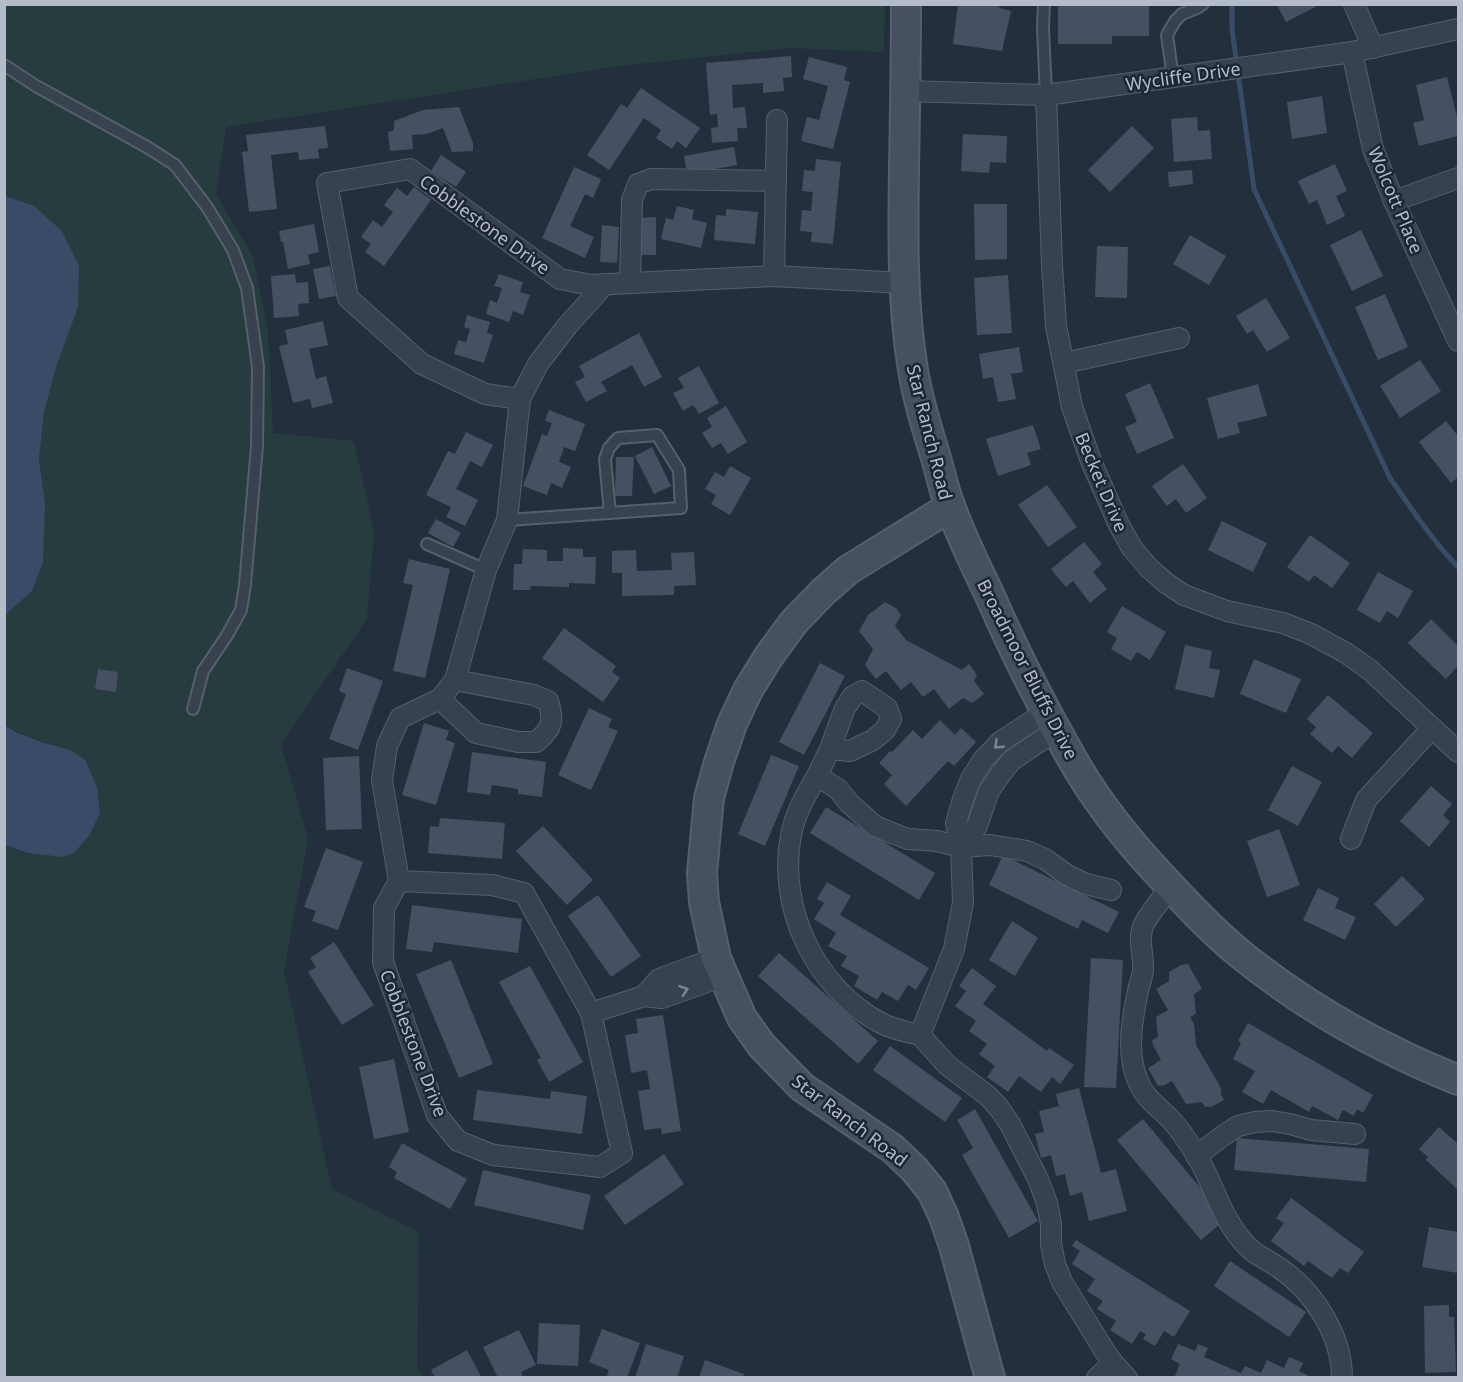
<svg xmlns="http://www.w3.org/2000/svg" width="1463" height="1382" viewBox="0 0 1463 1382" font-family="'Noto Sans',sans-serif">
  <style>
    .green { fill: #263c3f }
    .water { fill: #394c67 }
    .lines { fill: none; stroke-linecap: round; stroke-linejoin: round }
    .stream { stroke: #394c67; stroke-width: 5 }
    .building { fill: #455162 }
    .lane-casing { stroke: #565f6c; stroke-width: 14 }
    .street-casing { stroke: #565f6c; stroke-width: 22 }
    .secondary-casing { stroke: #565f6c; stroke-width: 32 }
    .lane { stroke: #38414e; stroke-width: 10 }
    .street { stroke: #38414e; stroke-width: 20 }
    .secondary { stroke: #465061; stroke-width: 28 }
    .oneway { stroke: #7c8592 }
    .labels { text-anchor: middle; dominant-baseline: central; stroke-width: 5; stroke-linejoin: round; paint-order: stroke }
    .street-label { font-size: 18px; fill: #b4bcc9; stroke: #1d2633 }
  </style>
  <rect width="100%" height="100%" fill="#242f3e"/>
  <path class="green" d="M5,5H885L884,52L790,48L619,66L226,127L216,194L253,257L268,330L273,433L354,441L374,533L367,619L281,744L308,839L284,971L332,1189L419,1232L417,1366L423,1377H5V845L28,853H74L89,836L100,813L71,750C47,743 25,738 5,725V615L12,608L45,503L39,459L44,412L57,364L34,206L5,196Z"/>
  <g class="water">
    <polygon points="5,196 34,206 62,231 79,266 78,307 57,364 44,412 39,459 45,503 43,563 32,591 5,615"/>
    <polygon points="4,725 18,733 41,742 71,750 86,761 97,788 100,813 89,836 74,853 63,857 28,853 5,845"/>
  </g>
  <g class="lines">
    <path class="stream" d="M1232,4V29L1254,189L1390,478C1411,508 1432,540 1458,567"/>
  </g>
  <g class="building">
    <polygon points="1058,4 1149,4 1149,36 1112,36 1112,44 1058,44"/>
    <polygon points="958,5 1000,5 999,8 1011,11 1002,51 953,44"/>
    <polygon points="1277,5 1319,5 1286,22"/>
    <polygon points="791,56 792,77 783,78 784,91 763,93 763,83 732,85 733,108 745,107 747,128 737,128 738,141 712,143 711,128 718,127 717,114 710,115 706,63"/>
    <polygon points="809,57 847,67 844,80 850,82 833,149 801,141 807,117 819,120 828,86 803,79"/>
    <polygon points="1447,77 1458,121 1458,136 1419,146 1413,123 1424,120 1416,85"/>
    <polygon points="641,88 700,128 686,148 677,141 672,149 656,138 661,130 644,118 609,170 587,155 621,104 627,108"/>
    <polygon points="1322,96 1327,133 1292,139 1287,102"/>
    <polygon points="459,107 473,143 473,151 452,152 443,128 427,134 412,135 413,149 390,151 388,132 394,130 394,121 423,110"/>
    <polygon points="1197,117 1198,131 1210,130 1212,159 1174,162 1171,119"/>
    <polygon points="325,126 328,148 318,149 319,158 299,160 298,152 271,155 277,209 249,212 242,152 248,151 246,135"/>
    <polygon points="1132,126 1154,148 1110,192 1088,170"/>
    <polygon points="963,134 1007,136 1006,163 990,162 989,173 961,171"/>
    <polygon points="734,147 737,165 687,174 684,156"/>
    <polygon points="441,155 466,172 456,187 431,171"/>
    <polygon points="816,159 841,162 833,244 811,242 812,232 800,231 802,210 811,211 813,192 802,191 804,170 815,171"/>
    <polygon points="1335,164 1347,191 1336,196 1345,216 1327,225 1317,200 1309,204 1298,181"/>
    <polygon points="574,167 601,179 593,198 585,194 570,226 594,237 585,258 542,238"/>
    <polygon points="1192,170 1193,184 1169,187 1168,172"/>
    <polygon points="414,187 431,200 384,266 365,252 371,244 361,237 373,220 382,227 393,212 384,205 397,188 407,196"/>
    <polygon points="974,204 1007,204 1007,259 975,260"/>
    <polygon points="677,206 694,210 692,219 707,223 701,248 661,239 666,218 673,220"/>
    <polygon points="726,209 758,212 755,244 714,240 716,215 726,216"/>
    <polygon points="656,217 656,255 639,255 639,218"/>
    <polygon points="314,224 319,252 308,255 310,264 288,269 283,242 281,242 279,231"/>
    <polygon points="602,225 619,227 617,263 600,262"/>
    <polygon points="1361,230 1383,276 1352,291 1330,245"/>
    <polygon points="1190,235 1226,256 1209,285 1173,264"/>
    <polygon points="1097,246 1128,247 1127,298 1095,297"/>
    <polygon points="330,266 336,296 319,299 313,269"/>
    <polygon points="295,274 296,283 308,282 309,303 298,304 299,316 274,318 271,276"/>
    <polygon points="499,274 523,282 520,292 530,295 523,315 513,311 509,322 486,314 490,300 497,303 502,288 494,286"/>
    <polygon points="1008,275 1012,333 977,335 974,278"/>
    <polygon points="1385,294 1408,347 1378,360 1355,307"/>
    <polygon points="1266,298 1290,338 1267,352 1253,330 1247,334 1236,316"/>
    <polygon points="467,315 490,322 487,333 493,335 484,363 454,354 458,340 466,342 470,329 464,327"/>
    <polygon points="323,321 328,345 309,349 316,379 326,376 333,403 312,408 310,399 293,403 279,346 288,344 285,330"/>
    <polygon points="639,333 662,377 644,387 632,365 601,382 607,391 586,402 575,382 585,377 579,366"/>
    <polygon points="1019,347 1023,372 1011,374 1016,399 998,402 993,377 983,379 979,354"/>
    <polygon points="1420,360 1441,391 1400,418 1380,386"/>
    <polygon points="699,366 719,403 699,414 693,405 683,411 673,393 684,388 678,378"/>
    <polygon points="1150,383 1174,438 1137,454 1125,427 1137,422 1125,394"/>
    <polygon points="1258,384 1267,416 1237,423 1240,433 1218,439 1207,398"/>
    <polygon points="726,406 747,442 728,454 721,443 712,448 702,433 712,427 707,418"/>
    <polygon points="549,410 585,424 575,451 564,447 559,462 571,467 562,488 551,483 547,495 523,486 542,434 547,436 552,423 545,421"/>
    <polygon points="1446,421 1458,436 1458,477 1451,483 1419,442"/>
    <polygon points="1033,425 1041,449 1027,453 1031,465 998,476 986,439"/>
    <polygon points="466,432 493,445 482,467 470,461 456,489 478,500 465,526 446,517 451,507 426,495 448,451 455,454"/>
    <polygon points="652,447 671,486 654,494 635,456"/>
    <polygon points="616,457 634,457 632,496 615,496"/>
    <polygon points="1183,464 1207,498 1186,513 1176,499 1167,506 1152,486"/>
    <polygon points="730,466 751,478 730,515 711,504 716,495 705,489 715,472 724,477"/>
    <polygon points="1047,485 1077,527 1048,547 1018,505"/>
    <polygon points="436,519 461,533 453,547 428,533"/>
    <polygon points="1222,521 1267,543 1253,572 1208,550"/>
    <polygon points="1310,535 1350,563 1332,588 1314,575 1309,582 1287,567"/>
    <polygon points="1084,542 1102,564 1093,572 1107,589 1090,603 1073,581 1066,587 1051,569"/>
    <polygon points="563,548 583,549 583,557 596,557 595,584 569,583 569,587 531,586 530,590 513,590 514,564 522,564 523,549 547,550 547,561 563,561"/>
    <polygon points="636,550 637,571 672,570 671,553 694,552 696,585 674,586 674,595 622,596 622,573 612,573 612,551"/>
    <polygon points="409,559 450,569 425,678 393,671 413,585 403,583"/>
    <polygon points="1378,572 1413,591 1398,618 1387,611 1380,623 1357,610"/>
    <polygon points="885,602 896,608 901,615 895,626 906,640 962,670 969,664 977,675 974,681 984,694 972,703 963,698 949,709 934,689 923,697 911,682 901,690 886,671 876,679 865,665 873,649 859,631 868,615"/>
    <polygon points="1122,606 1166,632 1150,660 1137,652 1131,661 1111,649 1117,638 1107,632"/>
    <polygon points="1431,619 1458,646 1458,666 1446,679 1408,643"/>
    <polygon points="564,628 616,666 612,672 620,678 603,702 542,658"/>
    <polygon points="1185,645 1212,651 1209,668 1220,670 1214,698 1175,689"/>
    <polygon points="1254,659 1301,679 1286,713 1240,694"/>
    <polygon points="820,663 845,676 804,755 779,742"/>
    <polygon points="347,668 383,681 358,750 329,739 346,694 339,691"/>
    <polygon points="98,669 118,672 116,692 95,689"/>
    <polygon points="1328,695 1373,733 1352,758 1338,746 1332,753 1310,734 1316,727 1307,719"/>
    <polygon points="589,708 612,719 608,727 618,731 591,790 558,775"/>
    <polygon points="940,720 955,735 961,728 976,742 954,766 948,761 906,806 884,784 892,775 879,763 890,751 892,752 913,730 922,739"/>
    <polygon points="424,723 449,731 446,740 455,743 436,805 402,795"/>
    <polygon points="472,752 546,762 542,797 518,794 518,789 492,785 490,795 467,792"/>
    <polygon points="771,755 799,766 765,846 738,834"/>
    <polygon points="359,756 362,829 326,830 323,758"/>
    <polygon points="1292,766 1322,782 1298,826 1268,810"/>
    <polygon points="1431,786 1452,804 1443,815 1450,822 1429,847 1400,821"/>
    <polygon points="826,807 935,873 919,900 810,833"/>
    <polygon points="440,818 505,823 502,859 428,853 430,826 439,827"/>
    <polygon points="543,826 593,880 567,905 516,851"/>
    <polygon points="1279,829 1300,885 1267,897 1247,841"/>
    <polygon points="326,848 363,862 338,930 312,921 316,911 304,907"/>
    <polygon points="1003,855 1119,912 1108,933 1082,920 1078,929 989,885"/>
    <polygon points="1402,876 1425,899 1396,927 1374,904"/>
    <polygon points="827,882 851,896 840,915 929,968 916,990 908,985 898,1001 882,992 877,1000 854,986 859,976 841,966 847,956 828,946 836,933 814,919 824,903 817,899"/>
    <polygon points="1318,888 1339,898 1335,908 1356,917 1345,940 1303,920"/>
    <polygon points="598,895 641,956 611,977 568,916"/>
    <polygon points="412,905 522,919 518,953 434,942 432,952 406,949"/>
    <polygon points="1012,921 1038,938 1015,976 989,960"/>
    <polygon points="334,942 374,1005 342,1025 308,972 316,967 310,958"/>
    <polygon points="779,953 878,1041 858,1064 758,976"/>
    <polygon points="1091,958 1123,960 1116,1088 1084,1087"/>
    <polygon points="451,960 493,1064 459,1078 416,974"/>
    <polygon points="1188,964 1202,989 1194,994 1196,1014 1190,1017 1194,1024 1196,1045 1221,1088 1221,1094 1224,1100 1213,1106 1205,1107 1202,1102 1186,1104 1172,1081 1165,1085 1158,1086 1148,1068 1161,1060 1153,1045 1152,1040 1158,1037 1156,1017 1168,1010 1156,989 1169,981 1169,972 1181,965"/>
    <polygon points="530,966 583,1062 549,1082 537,1060 541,1058 499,982"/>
    <polygon points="972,968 996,986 983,1004 1047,1051 1049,1048 1074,1065 1060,1084 1052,1077 1041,1092 1019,1076 1008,1092 987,1077 995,1066 979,1054 987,1044 969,1031 976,1021 955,1006 966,991 959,986"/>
    <polygon points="663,1015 681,1131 662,1134 661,1128 644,1130 638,1091 650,1089 647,1070 631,1073 625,1035 638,1033 636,1019"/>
    <polygon points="1248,1023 1373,1095 1363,1113 1357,1109 1354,1116 1343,1110 1338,1120 1312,1106 1309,1112 1271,1090 1263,1104 1242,1092 1255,1071 1233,1059 1241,1043 1238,1041"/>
    <polygon points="890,1046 962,1098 945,1122 873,1070"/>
    <polygon points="394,1059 409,1132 374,1139 359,1067"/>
    <polygon points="1079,1088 1101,1173 1116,1169 1127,1211 1089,1221 1082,1192 1070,1196 1065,1174 1056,1176 1051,1155 1041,1158 1035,1134 1044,1132 1039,1111 1059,1106 1056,1094"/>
    <polygon points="477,1090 550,1099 551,1091 587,1096 582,1134 473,1120"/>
    <polygon points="975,1109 1038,1221 1009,1238 962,1155 973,1148 957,1120"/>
    <polygon points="1143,1119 1226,1219 1201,1240 1117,1140"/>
    <polygon points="1439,1127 1458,1144 1458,1190 1426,1160 1428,1157 1419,1149"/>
    <polygon points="1237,1138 1369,1149 1366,1182 1234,1170"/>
    <polygon points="402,1143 467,1179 450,1209 394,1178 397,1172 389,1167"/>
    <polygon points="664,1154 684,1184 625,1225 604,1196"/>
    <polygon points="483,1170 591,1195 583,1230 474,1205"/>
    <polygon points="1291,1198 1364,1252 1348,1273 1340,1268 1332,1278 1308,1261 1304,1266 1271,1241 1284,1223 1276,1218"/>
    <polygon points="1429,1227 1458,1232 1458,1273 1422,1267"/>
    <polygon points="1076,1240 1190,1311 1174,1337 1164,1331 1155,1346 1143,1339 1146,1334 1140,1331 1132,1344 1110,1330 1116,1321 1097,1309 1103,1301 1087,1291 1095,1279 1072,1264 1080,1251 1072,1246"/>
    <polygon points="1230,1261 1306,1312 1289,1337 1214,1286"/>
    <polygon points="1449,1305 1449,1317 1454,1317 1456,1372 1425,1373 1424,1306"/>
    <polygon points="539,1323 580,1325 578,1366 537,1364"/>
    <polygon points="602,1329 640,1343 627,1378 606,1378 609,1370 589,1362"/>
    <polygon points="519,1330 536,1365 521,1372 523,1378 498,1378 483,1347"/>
    <polygon points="646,1344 684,1356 677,1378 635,1378"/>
    <polygon points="1178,1344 1195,1351 1198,1344 1208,1348 1204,1357 1241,1373 1245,1366 1261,1373 1267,1360 1284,1368 1289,1357 1303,1363 1299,1371 1313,1378 1174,1378 1180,1364 1171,1359"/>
    <polygon points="467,1350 482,1378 435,1378 431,1370"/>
    <polygon points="705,1360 744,1374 742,1378 699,1378"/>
  </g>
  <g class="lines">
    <g class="lane-casing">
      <g id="lane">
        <polyline points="1044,4 1043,28 1046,95"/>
        <polyline points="4,65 36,86 147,147 175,165 207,207 233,250 247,288 258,367 257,446 245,585 241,610 226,637 203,671 193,709"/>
        <polyline points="1173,78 1167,35 1175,21 1182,14 1197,8 1203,4"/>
        <polyline points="507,520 681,508 679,470 657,435 618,438 609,448 605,459 610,513"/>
        <polyline points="427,544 486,570"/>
      </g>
    </g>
    <g class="street-casing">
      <g id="street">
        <polyline points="1354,4 1373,48"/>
        <polyline points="1352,52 1373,149 1394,201 1458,341"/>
        <polyline points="905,91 1046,95 1352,52 1458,29"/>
        <polyline points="1046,95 1052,265 1056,326 1072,407 1091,461 1119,525 1132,548 1149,568 1166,583 1184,595 1227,611 1283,623 1311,634 1346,653 1370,670 1458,752"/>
        <polyline points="1394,201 1458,178"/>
        <polyline points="774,276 777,120"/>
        <polyline points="630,283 632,200 638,184 651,179 776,181"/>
        <polyline points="1064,363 1179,338"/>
        <polyline points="520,399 538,364 568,325 605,284"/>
        <path d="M440,699L476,733L518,742H536C553,728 554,721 548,701L534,695L455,680"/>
        <polyline points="817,776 830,749 845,708 853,696 862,691 887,708 891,719 885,730 873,740 850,751 830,749"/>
        <polyline points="1351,839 1366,800 1432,728"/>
        <polyline points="961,847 977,826 989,791 1000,775 1012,760 1057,730"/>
        <polyline points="399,881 492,885 524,893 591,1013 622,1153 600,1167 493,1155 458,1141 437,1115 383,962 384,908 399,881 382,780 387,746 400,718 440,699 455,680 486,570 507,520 520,399 485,394 422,364 348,298 327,183 410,169 560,279 591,285 774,276 904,283"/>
        <path d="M1170,887C1162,899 1151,911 1144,924C1137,939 1144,954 1143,969C1143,977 1139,984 1138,991C1132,1019 1126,1054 1138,1081C1145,1100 1161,1108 1173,1122C1182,1132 1190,1145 1197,1156C1214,1185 1223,1223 1248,1247C1257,1256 1268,1260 1278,1267C1313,1290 1342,1335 1342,1378"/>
        <polyline points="644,996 659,979 716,958"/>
        <polyline points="591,1013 644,996 662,998 724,976"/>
        <path d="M920,1035C907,1032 892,1029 881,1023C815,988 777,907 791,835C795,813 806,795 817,776L838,789L849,803L875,826L892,833L908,839L937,841L961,847L990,845L1027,851L1045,859L1067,875L1086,884L1111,890"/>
        <polyline points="920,1035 947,1065 988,1096 999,1108 1010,1124 1038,1179 1047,1203 1051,1224 1051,1244 1055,1264 1062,1282 1104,1350 1113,1363 1127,1378"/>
        <polyline points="920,1035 954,949 963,903 961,847 956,823 963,799 971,779 983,760 1000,742 1046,712"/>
        <polyline points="1196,1156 1224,1135 1238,1126 1255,1122 1272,1121 1290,1124 1311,1130 1355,1134"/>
        <polyline points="1097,1378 1113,1363"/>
      </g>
    </g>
    <g class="secondary-casing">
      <g id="secondary">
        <path d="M906,4C906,59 905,113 904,168C903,236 902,303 913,370C918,400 927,429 936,458C941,475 944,492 951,508C962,539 977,568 991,598C1014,651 1041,704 1070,755C1094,798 1126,839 1160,875C1185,902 1210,929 1239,953C1305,1007 1379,1048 1458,1080"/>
        <polyline points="950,507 848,570 823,592 794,622 769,656 748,690 732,724 719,762 709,798 702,873 704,902 716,958 742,1018 762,1046 802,1087 893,1149 914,1169 932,1191 944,1217 954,1246 990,1378"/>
      </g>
    </g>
    <use href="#lane" class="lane"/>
    <use href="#street" class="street"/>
    <use href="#secondary" class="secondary"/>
  </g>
  <defs><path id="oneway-chevron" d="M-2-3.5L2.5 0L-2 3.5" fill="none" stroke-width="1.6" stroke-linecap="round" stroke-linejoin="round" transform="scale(1.5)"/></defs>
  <g class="oneway">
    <use href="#oneway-chevron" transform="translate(998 745) rotate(137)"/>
    <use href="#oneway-chevron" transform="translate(684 990) rotate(-19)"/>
  </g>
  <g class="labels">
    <g class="street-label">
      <text transform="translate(1183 76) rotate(-8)">Wycliffe Drive</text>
      <text transform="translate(1396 200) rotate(67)">Wolcott Place</text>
      <text transform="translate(485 224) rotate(36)">Cobblestone Drive</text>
      <text transform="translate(930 432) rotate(76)">Star Ranch Road</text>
      <text transform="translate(1102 482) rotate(67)">Becket Drive</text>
      <text transform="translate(1028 669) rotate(63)">Broadmoor Bluffs Drive</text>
      <text transform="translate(414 1043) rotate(69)">Cobblestone Drive</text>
      <text transform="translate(850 1120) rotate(37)">Star Ranch Road</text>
    </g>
  </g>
  <rect width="1463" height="1382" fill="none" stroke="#b4bcc9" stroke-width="12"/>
</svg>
